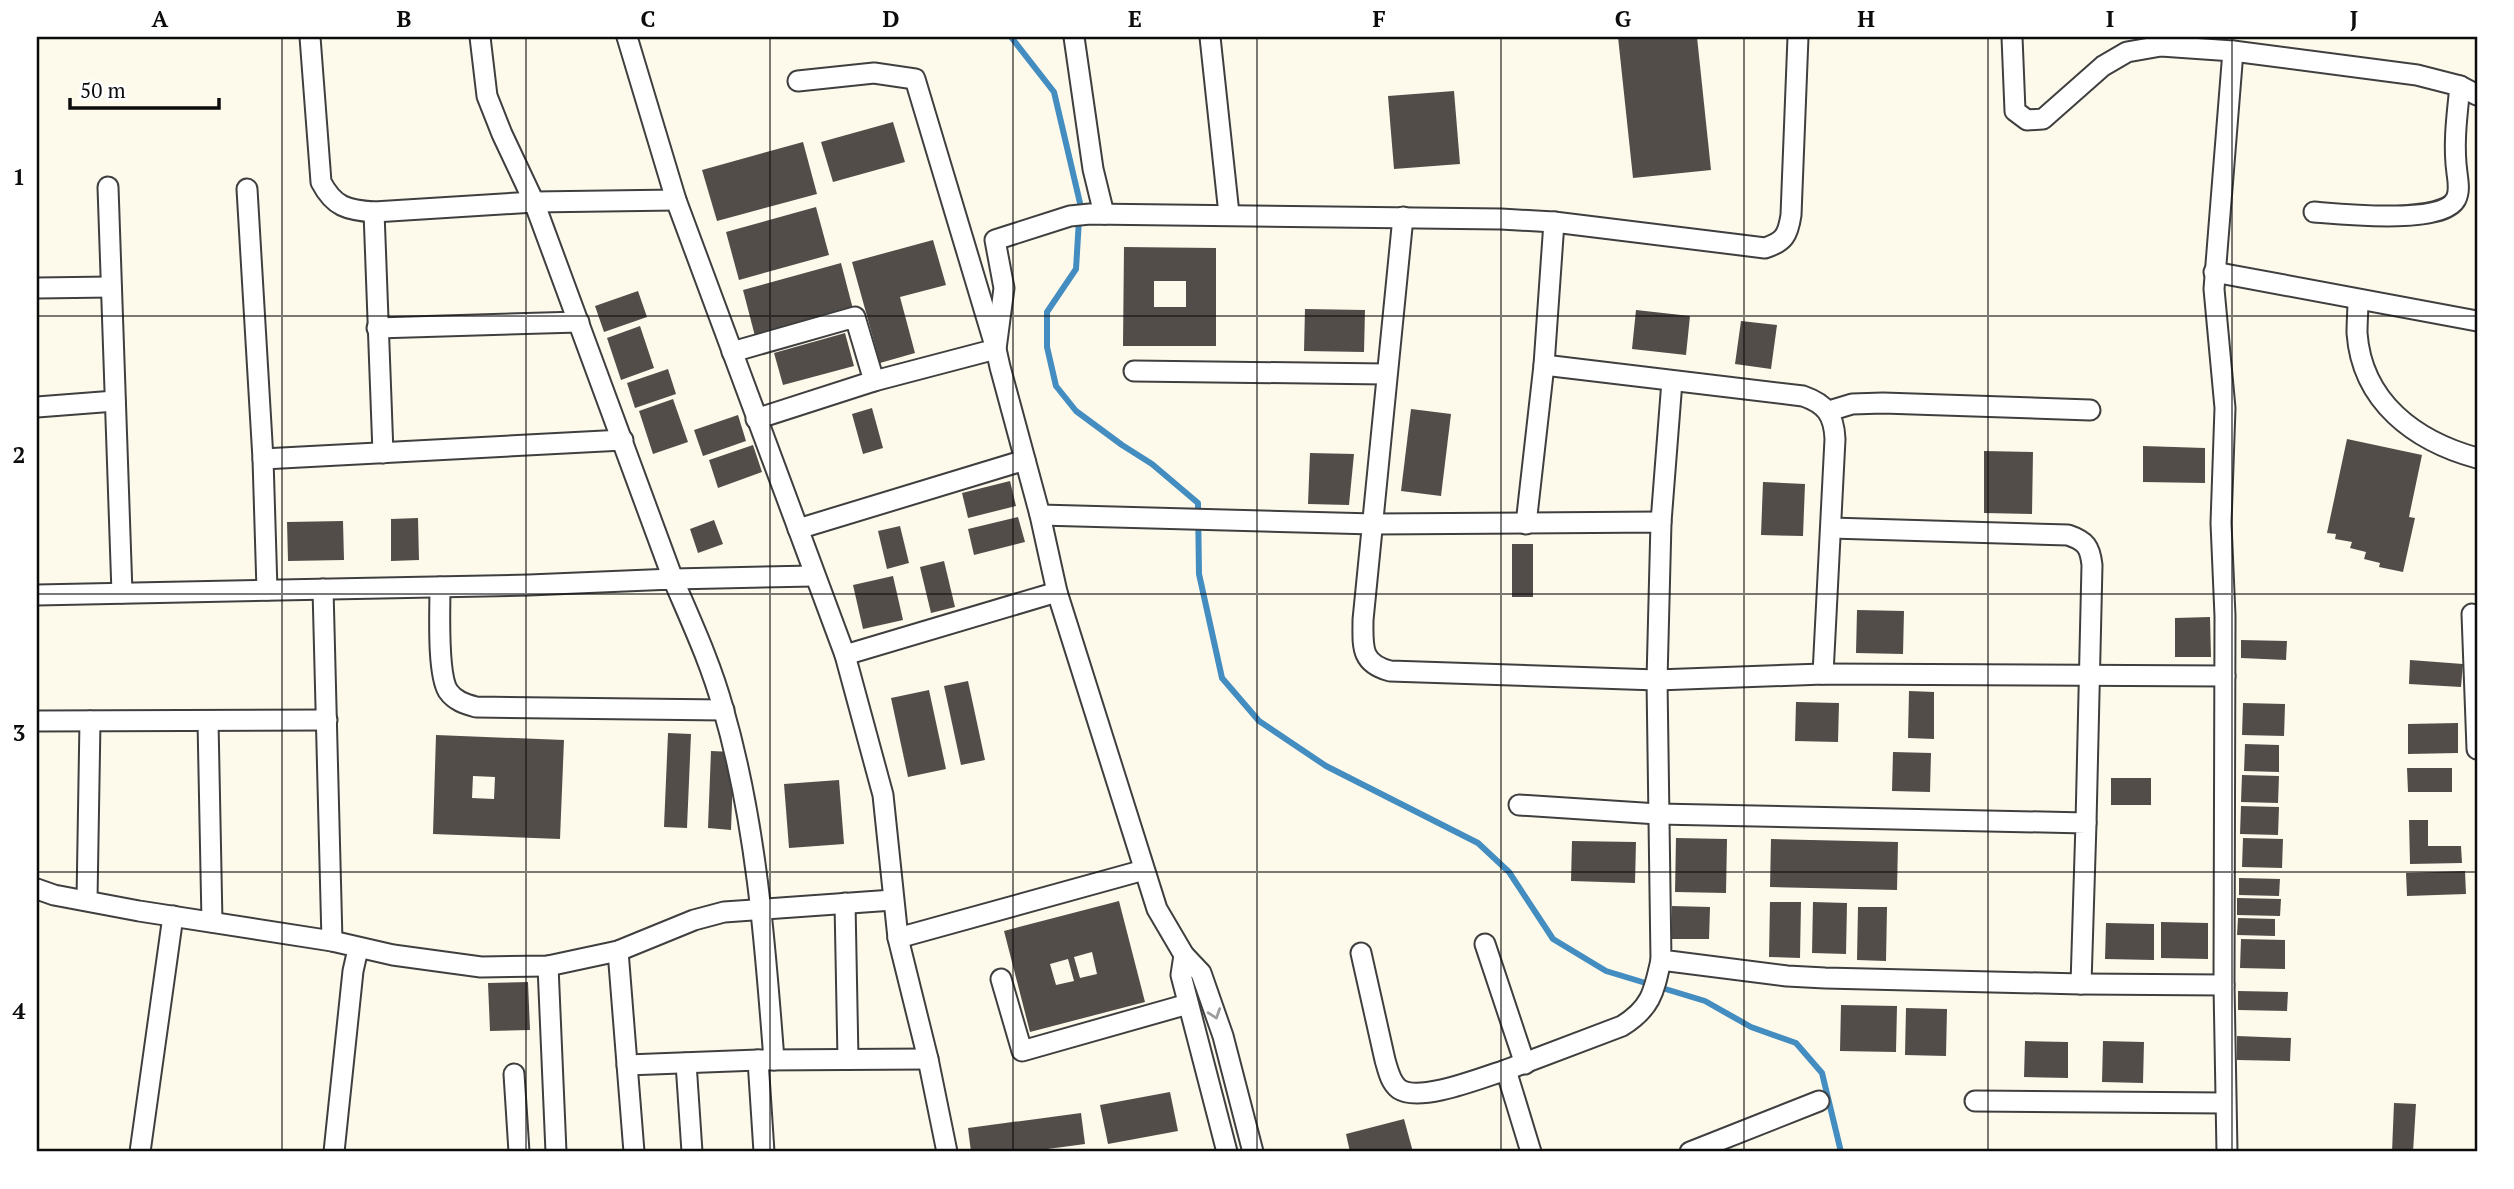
<svg xmlns="http://www.w3.org/2000/svg" width="2514" height="1189" viewBox="0 0 2514 1189" font-family="'PT Serif',serif">
  <style>
    .lines { fill: none; stroke-linecap: round; stroke-linejoin: round }
    .stream { stroke: #438dc0; stroke-width: 6 }
    .building { fill: #534d49; fill-rule: evenodd }
    .minor-casing { stroke: #3f3f3f; stroke-width: 23 }
    .minor { stroke: #fff; stroke-width: 19 }
    .oneway { stroke: #9e9e9e }
    .grid { fill: none; stroke: #0c0c0c; stroke-width: 2; stroke-opacity: 0.55 }
    .neatline { fill: none; stroke: #0c0c0c; stroke-width: 2.5 }
    .grid-label { font-size: 23px; text-anchor: middle; font-weight: bold; fill: #0c0c0c }
  </style>
  <rect width="100%" height="100%" fill="#fdfaec"/>
  <g class="lines">
    <polyline class="stream" points="1011,37 1054,92 1080,203 1076,269 1047,312 1047,347 1056,386 1076,411 1122,445 1152,464 1198,503 1199,574 1222,678 1259,721 1326,766 1478,843 1509,872 1553,939 1606,971 1705,1001 1751,1027 1796,1043 1822,1073 1841,1152"/>
  </g>
  <g class="building">
    <polygon points="1618,37 1697,37 1711,170 1633,178"/>
    <polygon points="1454,91 1460,164 1394,169 1388,96"/>
    <polygon points="893,122 905,162 833,182 821,142"/>
    <polygon points="803,142 817,194 717,221 702,170"/>
    <polygon points="816,207 829,255 739,280 726,232"/>
    <polygon points="933,240 946,285 900,297 915,353 880,363 852,262"/>
    <path d="M1124,247L1216,248V346H1123ZM1154,281H1186V307H1154Z"/>
    <polygon points="841,263 854,313 756,340 743,290"/>
    <polygon points="638,291 647,317 604,332 595,306"/>
    <polygon points="1305,309 1365,310 1364,352 1304,351"/>
    <polygon points="1636,310 1690,316 1686,355 1632,349"/>
    <polygon points="1741,321 1777,325 1771,369 1735,364"/>
    <polygon points="640,326 654,368 621,380 607,338"/>
    <polygon points="845,333 854,366 783,385 774,353"/>
    <polygon points="668,369 676,394 635,408 627,383"/>
    <polygon points="673,399 688,442 653,454 639,411"/>
    <polygon points="872,408 883,448 863,454 852,414"/>
    <polygon points="1411,409 1451,414 1441,496 1401,491"/>
    <polygon points="738,415 746,441 703,456 694,430"/>
    <polygon points="2347,439 2422,455 2409,517 2415,518 2403,572 2379,567 2380,563 2364,559 2366,552 2350,548 2352,542 2335,539 2336,534 2327,533"/>
    <polygon points="753,445 762,472 718,488 709,460"/>
    <polygon points="2143,446 2205,448 2205,483 2143,482"/>
    <polygon points="1984,451 2033,452 2032,514 1984,513"/>
    <polygon points="1310,453 1354,454 1349,505 1308,504"/>
    <polygon points="1010,481 1016,506 968,518 962,493"/>
    <polygon points="1763,482 1805,484 1803,536 1761,535"/>
    <polygon points="1018,517 1025,542 974,555 968,529"/>
    <polygon points="418,518 419,560 391,561 391,519"/>
    <polygon points="714,520 723,544 698,553 690,529"/>
    <polygon points="343,521 344,560 288,561 287,522"/>
    <polygon points="900,526 909,563 887,569 878,531"/>
    <rect x="1512" y="544" width="21" height="53"/>
    <polygon points="944,561 955,607 931,613 920,567"/>
    <polygon points="893,576 903,620 863,629 853,585"/>
    <polygon points="1857,610 1904,611 1903,654 1856,653"/>
    <polygon points="2210,617 2211,657 2175,657 2175,618"/>
    <polygon points="2241,640 2287,641 2286,660 2241,658"/>
    <polygon points="2410,660 2463,664 2461,687 2409,684"/>
    <polygon points="968,681 985,760 961,765 944,686"/>
    <polygon points="929,690 946,769 908,777 891,698"/>
    <polygon points="1909,691 1934,692 1934,739 1908,738"/>
    <polygon points="1796,702 1839,703 1838,742 1795,741"/>
    <polygon points="2243,703 2285,704 2284,736 2242,735"/>
    <polygon points="2458,723 2458,753 2408,754 2408,724"/>
    <polygon points="668,733 691,734 687,828 664,827"/>
    <path d="M436,735L564,740L560,839L433,834ZM473,776L495,777L494,799L472,798Z"/>
    <polygon points="2245,744 2279,745 2279,772 2244,771"/>
    <polygon points="711,751 734,752 731,830 708,828"/>
    <polygon points="1893,752 1931,753 1930,792 1892,791"/>
    <polygon points="2407,768 2452,768 2452,792 2408,792"/>
    <polygon points="2242,775 2279,776 2278,803 2241,802"/>
    <rect x="2111" y="778" width="40" height="27"/>
    <polygon points="839,780 844,844 789,848 784,784"/>
    <polygon points="2241,806 2279,807 2278,835 2240,834"/>
    <polygon points="2409,820 2428,820 2428,846 2461,846 2462,863 2410,864"/>
    <polygon points="1676,838 1727,839 1726,893 1675,892"/>
    <polygon points="2243,838 2283,839 2282,868 2242,867"/>
    <polygon points="1771,839 1898,842 1897,890 1770,887"/>
    <polygon points="1572,841 1636,842 1635,883 1571,881"/>
    <polygon points="2465,871 2466,894 2407,896 2406,873"/>
    <polygon points="2239,878 2280,879 2279,896 2239,895"/>
    <polygon points="2237,898 2281,899 2280,916 2237,915"/>
    <path d="M1119,901L1145,1002L1030,1032L1004,931ZM1092,952L1097,974L1080,978L1074,957ZM1068,959L1074,981L1056,985L1050,964Z"/>
    <polygon points="1770,902 1801,902 1800,958 1769,957"/>
    <polygon points="1813,902 1847,903 1846,954 1812,953"/>
    <polygon points="1672,906 1710,907 1709,939 1671,939"/>
    <polygon points="1858,907 1887,907 1886,961 1857,960"/>
    <polygon points="2238,918 2275,919 2275,936 2237,935"/>
    <polygon points="2161,922 2208,923 2208,959 2161,958"/>
    <polygon points="2106,923 2154,924 2154,960 2105,959"/>
    <polygon points="2241,939 2285,940 2285,969 2240,968"/>
    <polygon points="528,982 530,1030 490,1031 488,983"/>
    <polygon points="2238,991 2288,992 2287,1011 2238,1010"/>
    <polygon points="1841,1005 1897,1006 1896,1052 1840,1051"/>
    <polygon points="1906,1008 1947,1009 1946,1056 1905,1055"/>
    <polygon points="2237,1036 2291,1038 2290,1061 2237,1060"/>
    <polygon points="2025,1041 2068,1042 2068,1078 2024,1077"/>
    <polygon points="2103,1041 2144,1042 2143,1083 2102,1082"/>
    <polygon points="1170,1092 1178,1131 1108,1144 1100,1105"/>
    <polygon points="2394,1103 2416,1104 2413,1152 2392,1152"/>
    <polygon points="1081,1113 1085,1144 1025,1152 971,1152 968,1128"/>
    <polygon points="1404,1119 1413,1152 1350,1152 1346,1134"/>
  </g>
  <g class="lines">
    <g class="minor-casing">
      <g id="minor">
        <path d="M310,37L321,182C334,207 347,210 374,212L534,202L676,200"/>
        <polyline points="480,37 487,96 502,134 534,202 673,579 814,576"/>
        <polyline points="627,37 676,200 845,655 883,795 898,938 928,1059 947,1152"/>
        <polyline points="1074,37 1093,169 1104,214"/>
        <polyline points="1210,37 1229,214"/>
        <polyline points="2012,37 2015,111 2027,120 2043,119 2103,66 2127,52 2161,46 2233,51 2417,75 2460,86 2477,95"/>
        <polyline points="108,187 122,593"/>
        <polyline points="247,189 263,459 267,590"/>
        <polyline points="374,212 383,453"/>
        <path d="M2314,212C2340,214 2443,225 2456,199C2460,191 2458,181 2457,173C2453,144 2457,115 2460,86"/>
        <path d="M1403,217L1363,620C1363,646 1360,663 1390,671L1657,680L1823,674L2225,676"/>
        <polyline points="2214,272 2477,321"/>
        <polyline points="37,288 111,287"/>
        <path d="M2358,300C2358,311 2357,322 2357,333C2362,402 2415,441 2477,458"/>
        <polyline points="377,328 579,322"/>
        <polyline points="732,352 855,317 874,381"/>
        <path d="M1544,365L1803,396C1826,404 1834,415 1835,439L1823,674"/>
        <polyline points="1134,371 1386,374"/>
        <polyline points="37,407 115,401"/>
        <polyline points="1829,411 1852,404 1883,403 2090,410"/>
        <polyline points="756,419 874,381 996,349 915,79 874,73 798,81"/>
        <polyline points="263,459 623,440"/>
        <polyline points="1040,515 1374,524 1661,522 1657,680 1661,960 1787,976 1825,978 2081,984 2224,985"/>
        <polyline points="1661,522 1672,381"/>
        <polyline points="1526,524 1544,365 1554,222"/>
        <path d="M1831,528L2068,535C2086,541 2090,547 2092,565L2086,823"/>
        <polyline points="798,529 1025,460"/>
        <path d="M440,587C440,611 437,673 448,691C455,701 465,704 476,707L724,710"/>
        <polyline points="323,589 332,941"/>
        <path d="M37,595L529,585L673,579C691,621 711,664 723,708C756,822 765,941 774,1060"/>
        <polyline points="2472,614 2477,749"/>
        <polyline points="845,655 1057,592"/>
        <polyline points="37,721 327,720"/>
        <polyline points="208,721 212,922"/>
        <polyline points="1519,805 1658,814 2086,823 2081,984"/>
        <polyline points="37,889 54,895 139,911 332,941 393,955 481,967 548,966 618,951 694,920 724,912 893,900"/>
        <polyline points="87,900 90,721"/>
        <polyline points="845,903 848,1059"/>
        <polyline points="898,938 1144,870"/>
        <polyline points="1485,944 1525,1064"/>
        <polyline points="618,951 634,1152"/>
        <path d="M1361,953L1385,1060C1388,1070 1390,1082 1399,1089C1420,1103 1483,1077 1506,1070"/>
        <polyline points="1184,955 1181,975 1227,1152"/>
        <polyline points="548,966 556,1152"/>
        <polyline points="1001,979 1022,1051 1188,1004"/>
        <polyline points="758,1060 764,1152"/>
        <polyline points="686,1063 692,1152"/>
        <polyline points="627,1065 758,1060 928,1059"/>
        <polyline points="514,1074 519,1152"/>
        <polyline points="1975,1101 2225,1103"/>
        <polyline points="140,1152 173,916"/>
        <polyline points="334,1152 353,971 358,949"/>
        <path d="M1253,1152L1223,1036L1201,973L1184,955L1157,909L1057,592L1040,515L1000,367L996,349L1004,288L995,240L1070,216L1090,214L1501,219L1554,222L1765,248C1784,242 1788,235 1791,215L1798,37"/>
        <path d="M1531,1152L1506,1070L1622,1026C1651,1008 1654,992 1661,960"/>
        <polyline points="1690,1152 1819,1101"/>
        <polyline points="2227,1152 2224,985 2225,616 2221,523 2225,408 2214,289 2233,51"/>
      </g>
    </g>
    <use href="#minor" class="minor"/>
  </g>
  <defs><path id="oneway-chevron" d="M-2-3.5L2.5 0L-2 3.5" fill="none" stroke-width="1.6" stroke-linecap="round" stroke-linejoin="round" transform="scale(1.75)"/></defs>
  <use class="oneway" href="#oneway-chevron" transform="translate(1215 1014) rotate(71)"/>
  <path class="grid" d="M282,37V1152M526,37V1152M770,37V1152M1013,37V1152M1257,37V1152M1501,37V1152M1744,37V1152M1988,37V1152M2232,37V1152M37,316H2477M37,594H2477M37,872H2477"/>
  <rect width="2514" height="1189" fill="none" stroke="#ffffff" stroke-width="77"/>
  <path d="M70 98v10h149v-10" fill="none" stroke="#0c0c0c" stroke-width="3.5"/>
  <text x="80" y="98" font-size="21" fill="#0c0c0c" stroke="#ffffff" stroke-width="5" paint-order="stroke">50 m</text>
  <rect x="38" y="38" width="2438" height="1112" class="neatline"/>
  <g class="grid-label">
    <text x="160" y="27">A</text>
    <text x="404" y="27">B</text>
    <text x="648" y="27">C</text>
    <text x="891" y="27">D</text>
    <text x="1135" y="27">E</text>
    <text x="1379" y="27">F</text>
    <text x="1623" y="27">G</text>
    <text x="1866" y="27">H</text>
    <text x="2110" y="27">I</text>
    <text x="2354" y="27">J</text>
    <text x="19" y="185">1</text>
    <text x="19" y="463">2</text>
    <text x="19" y="741">3</text>
    <text x="19" y="1019">4</text>
  </g>
</svg>
